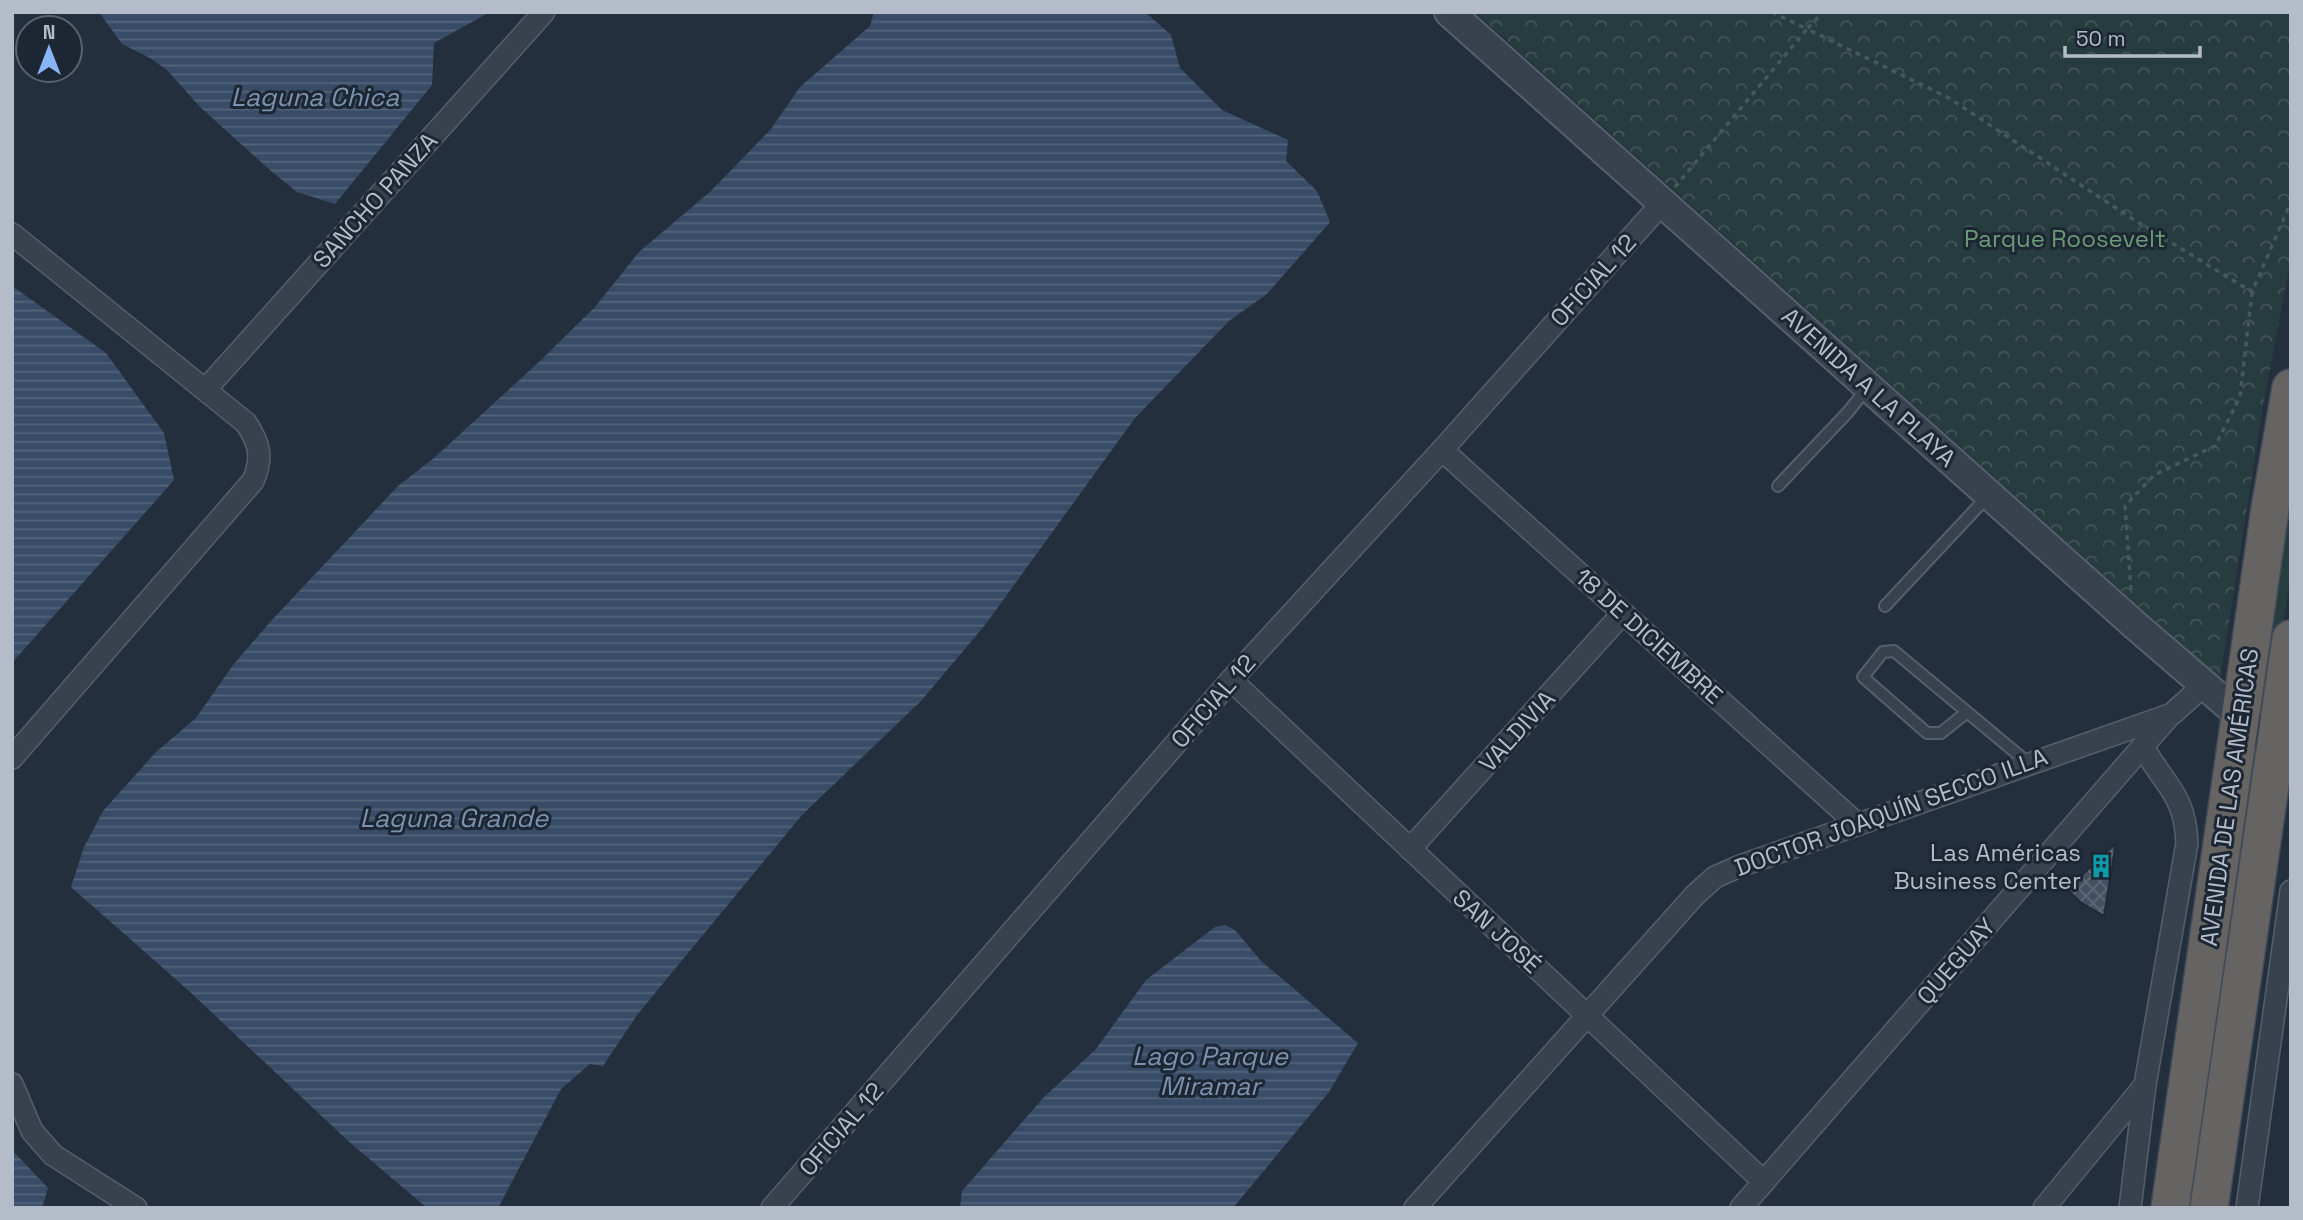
<svg xmlns="http://www.w3.org/2000/svg" width="2303" height="1220" viewBox="0 0 2303 1220" font-family="'Space Grotesk',sans-serif">
  <style>
    .green { fill: #263c3f }
    .forest { fill: url(#forest-crowns) }
    .water { fill: url(#water-rules) }
    .building { fill: url(#building-cross-hatch); stroke: #1f2835; stroke-width: 2 }
    .lines { fill: none; stroke-linecap: round; stroke-linejoin: round }
    .service-casing { stroke: #565f6c; stroke-width: 14 }
    .minor-casing { stroke: #565f6c; stroke-width: 24 }
    .tertiary-casing { stroke: #565f6c; stroke-width: 32 }
    .trunk-casing { stroke: #434c59; stroke-width: 40 }
    .path { stroke: #44595c; stroke-width: 3.5; stroke-dasharray: 5 5; stroke-linecap: butt }
    .service { stroke: #38414e; stroke-width: 10 }
    .minor { stroke: #38414e; stroke-width: 21 }
    .tertiary { stroke: #38414e; stroke-width: 28 }
    .trunk { stroke: #656462; stroke-width: 37 }
    .labels { text-anchor: middle; dominant-baseline: central; stroke-width: 6; stroke-linejoin: round; paint-order: stroke }
    .street-label { font-size: 24px; fill: #b4bcc9; stroke: #1d2633 }
    .park-label { font-size: 24px; fill: #6b9a76; stroke: #1d2633 }
    .poi-label { font-size: 24px; fill: #b4bcc9; stroke: #1d2633; text-anchor: end }
    .water-label { font-size: 26px; font-style: italic; fill: #7c92b1; stroke: #1d2633 }
  </style>
  <defs>
    <pattern id="forest-crowns" width="20" height="18" patternUnits="userSpaceOnUse" patternTransform="scale(1.75)"><rect width="20" height="18" fill="#263c3f"/><path d="M2 6a3 3 0 1 1 6 0M12 15a3 3 0 1 1 6 0" fill="none" stroke="#435659"/></pattern>
    <pattern id="water-rules" width="6" height="5" patternUnits="userSpaceOnUse" patternTransform="scale(1.75)"><rect width="6" height="5" fill="#394c67"/><path d="M0 2.5h6" fill="none" stroke="#53647b"/></pattern>
    <pattern id="building-cross-hatch" width="8" height="8" patternUnits="userSpaceOnUse" patternTransform="scale(1.75)"><rect width="8" height="8" fill="#455162"/><path d="M0 0l8 8M0 8l8-8" fill="none" stroke="#5d6877"/></pattern>
  </defs>
  <rect width="100%" height="100%" fill="#242f3e"/>
  <polygon class="green" points="2291,466 2291,572 2272,703 2263,706 2261,698"/>
  <polygon class="forest" points="1475,12 2291,12 2291,258 2263,407 2220,679"/>
  <g class="water">
    <polygon points="99,12 490,12 434,43 432,85 335,204 297,192 271,171 200,107 167,70 150,58 122,44"/>
    <polygon points="874,12 1145,12 1171,35 1180,68 1222,110 1288,140 1286,161 1317,191 1330,222 1267,294 1229,321 1135,418 985,625 921,701 802,815 637,1015 603,1066 590,1064 561,1089 498,1208 427,1208 347,1140 188,990 71,887 84,847 103,811 156,752 196,718 233,665 271,621 398,486 434,458 540,361 595,307 639,252 711,191 771,129 800,87 870,26"/>
    <polygon points="12,286 106,353 164,433 174,480 12,663"/>
    <polygon points="1225,925 1235,930 1261,961 1358,1043 1329,1092 1233,1208 960,1208 962,1191 1044,1097 1096,1049 1146,980 1215,927"/>
    <polygon points="12,1150 48,1188 42,1208 12,1208"/>
  </g>
  <polygon class="building" points="2116,843 2104,916 2080,902 2067,889"/>
  <g class="lines">
    <g class="service-casing">
      <g id="service">
        <polyline points="1778,486 1848,412 1868,387"/>
        <polyline points="1885,606 1989,495"/>
        <polyline points="1967,712 1941,733 1927,733 1863,677 1883,652 1894,651 2027,762"/>
      </g>
    </g>
    <g class="minor-casing">
      <g id="minor">
        <path d="M12,234L246,423C260,444 263,458 253,481L12,758"/>
        <polyline points="206,389 544,12"/>
        <polyline points="1442,450 1856,823"/>
        <polyline points="1231,680 1764,1182"/>
        <polyline points="1410,849 1623,613"/>
        <polyline points="12,1084 32,1131 53,1155 136,1208"/>
        <polyline points="772,1208 1231,680 1442,450 1663,202"/>
        <polyline points="1415,1208 1695,895 1715,877 1740,866 2172,714 2204,685"/>
        <polyline points="1741,1208 2170,715"/>
        <polyline points="2044,1208 2145,1085"/>
        <path d="M2130,1208L2145,1085L2187,843C2185,794 2165,786 2143,747"/>
        <polyline points="2247,1208 2291,891"/>
      </g>
    </g>
    <g class="tertiary-casing">
      <polyline id="tertiary" points="1449,12 2136,626 2287,756"/>
    </g>
    <g class="trunk-casing">
      <g id="trunk">
        <polyline points="2170,1208 2270,509 2291,388"/>
        <polyline points="2209,1208 2291,639"/>
      </g>
    </g>
    <g class="path">
      <polyline points="1772,12 1807,29 1823,12"/>
      <polyline points="1675,187 1807,29 1949,98 2131,218 2252,292 2291,202"/>
      <polyline points="2131,590 2125,506 2154,475 2215,446 2240,397 2252,292"/>
    </g>
    <use href="#service" class="service"/>
    <use href="#minor" class="minor"/>
    <use href="#tertiary" class="tertiary"/>
    <use href="#trunk" class="trunk"/>
  </g>
  <defs>
    <g id="building-bare" transform="scale(1.89)"><path d="M-4-6H4V6H1V3H-1V6H-4ZM-2.5-4.3h1.7v1.8h-1.7ZM.8-4.3h1.7v1.8H.8ZM-2.5-1h1.7V.8h-1.7ZM.8-1h1.7V.8H.8Z" fill="#0f9aa8" stroke="#1d2633" stroke-width="2.5" paint-order="stroke"/></g>
  </defs>
  <g fill-rule="evenodd">
    <use href="#building-bare" x="2101" y="866"/>
  </g>
  <g class="labels">
    <g class="street-label">
      <text transform="translate(375 200) rotate(-48)">SANCHO PANZA</text>
      <text transform="translate(1593 280) rotate(-48)">OFICIAL 12</text>
      <text transform="translate(1869 387) rotate(42)">AVENIDA A LA PLAYA</text>
      <text transform="translate(1649 636) rotate(42)">18 DE DICIEMBRE</text>
      <text transform="translate(1213 701) rotate(-49)">OFICIAL 12</text>
      <text transform="translate(1517 731) rotate(-48)">VALDIVIA</text>
      <text transform="translate(2229 797) rotate(-82)">AVENIDA DE LAS AMÉRICAS</text>
      <text transform="translate(1891 812) rotate(-20)">DOCTOR JOAQUÍN SECCO ILLA</text>
      <text transform="translate(1497 931) rotate(43)">SAN JOSÉ</text>
      <text transform="translate(1956 961) rotate(-49)">QUEGUAY</text>
      <text transform="translate(841 1129) rotate(-49)">OFICIAL 12</text>
    </g>
    <g class="park-label">
      <text x="2065" y="238">Parque Roosevelt</text>
    </g>
    <g class="poi-label">
      <text x="2081" y="852">Las Américas<tspan x="2081" dy="28">Business Center</tspan></text>
    </g>
    <g class="water-label">
      <text x="315" y="97">Laguna Chica</text>
      <text x="454" y="818">Laguna Grande</text>
      <text x="1210" y="1056">Lago Parque<tspan x="1210" dy="30">Miramar</tspan></text>
    </g>
  </g>
  <rect width="2303" height="1220" fill="none" stroke="#b4bcc9" stroke-width="28"/>
  <g transform="translate(49 49)"><circle r="33" fill="#1d2633" stroke="#59626f" stroke-width="2"/>
  <path d="M0-5L12 26L0 18L-12 26Z" fill="#8ab4f8"/>
  <text y="-10" font-size="19" font-weight="bold" text-anchor="middle" fill="#b4bcc9">N</text>
  </g>
  <path d="M2065 46v10h135v-10" fill="none" stroke="#b4bcc9" stroke-width="3.5"/>
  <text x="2076" y="46" font-size="21" fill="#b4bcc9" stroke="#1d2633" stroke-width="5" paint-order="stroke">50 m</text>
</svg>
